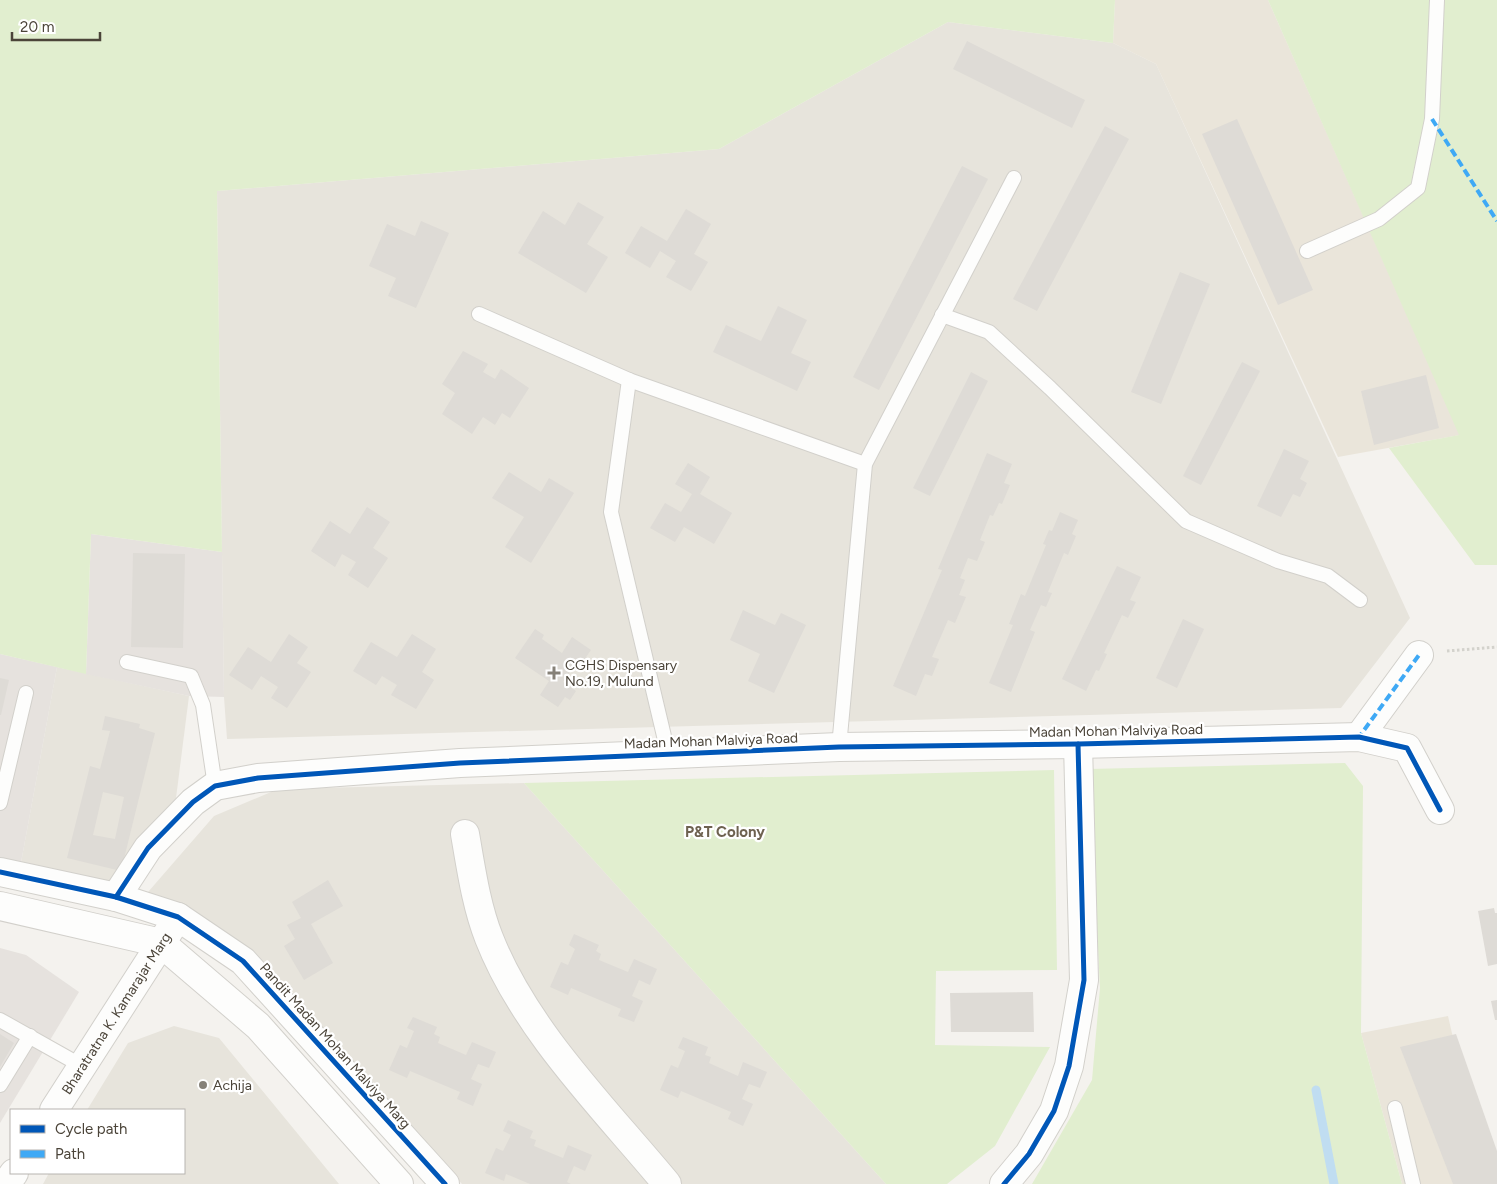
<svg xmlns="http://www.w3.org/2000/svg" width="1497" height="1184" viewBox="0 0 1497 1184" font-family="Figtree,sans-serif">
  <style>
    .residential { fill: #e7e4dc }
    .industrial { fill: #e6e2de }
    .education { fill: #eae5da }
    .green { fill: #e1eecf }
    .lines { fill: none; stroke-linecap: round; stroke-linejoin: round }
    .stream { stroke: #c0ddf1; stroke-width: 9 }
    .building { fill: #dedbd6; fill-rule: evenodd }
    .service-casing { stroke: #d2d0cb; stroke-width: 16 }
    .minor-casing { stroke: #d2d0cb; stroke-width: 30 }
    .tertiary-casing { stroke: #d2d0cb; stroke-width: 30 }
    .path { stroke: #d3d2cc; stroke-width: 3; stroke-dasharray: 2.5 2.5; stroke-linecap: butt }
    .service { stroke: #fdfdfc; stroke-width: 14 }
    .minor { stroke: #fdfdfc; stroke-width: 28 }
    .tertiary { stroke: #fdfdfc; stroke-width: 28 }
    .quiet { stroke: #3fa9f5; stroke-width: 4; stroke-dasharray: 8 4; stroke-linecap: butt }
    .cycleway-casing { stroke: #fff; stroke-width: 8 }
    .cycleway { stroke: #0057b8; stroke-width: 5 }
    .poi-dot { fill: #868178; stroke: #fff; stroke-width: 2 }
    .labels { text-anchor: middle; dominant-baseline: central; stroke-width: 4.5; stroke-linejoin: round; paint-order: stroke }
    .poi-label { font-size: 14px; fill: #4b4439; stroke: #fff; text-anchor: start }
    .street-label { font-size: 14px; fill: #4b4439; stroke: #fff }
    .neighbourhood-label { font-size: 15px; font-weight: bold; fill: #6e6250; stroke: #fff }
  </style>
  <rect width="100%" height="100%" fill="#f4f2ee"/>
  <g class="residential">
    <polygon points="948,22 1113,43 1156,64 1410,618 1341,708 227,739 224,697 217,191 719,149"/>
    <polygon points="57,667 189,696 175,806 102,889 20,868"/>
    <polygon points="524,783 886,1184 462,1184 246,950 142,899 214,816 278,789"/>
    <polygon points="174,1026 219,1038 339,1184 43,1184 49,1173 184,1173 184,1110 87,1110 128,1043"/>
  </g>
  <g class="industrial">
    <polygon points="91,534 222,552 224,697 189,696 86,674"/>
    <polygon points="0,654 57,667 20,868 0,863"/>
    <polygon points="0,948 26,955 79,992 0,1123"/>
  </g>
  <g class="education">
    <polygon points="1115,0 1268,0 1460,435 1338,457 1156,64 1113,43"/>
    <polygon points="1448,1016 1481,1159 1494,1184 1402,1184 1361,1033"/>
  </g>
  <g class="green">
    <polygon points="0,0 1115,0 1113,43 948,22 719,149 217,191 222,552 91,534 86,674 0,654"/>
    <polygon points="1268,0 1497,0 1497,565 1475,565 1389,448 1459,435"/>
    <polygon points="1345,763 1363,786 1361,1033 1402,1184 1032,1184 1092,1080 1100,988 1089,769"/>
    <polygon points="1054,770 1057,970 936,971 935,1045 1050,1047 995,1146 947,1184 886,1184 524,783"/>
  </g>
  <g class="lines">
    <polyline class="stream" points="1316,1090 1334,1184"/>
  </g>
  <g class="building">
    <polygon points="967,41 1085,100 1072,128 953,69"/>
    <polygon points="1237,119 1313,290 1278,305 1202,134"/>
    <polygon points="1105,126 1129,139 1037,311 1013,299"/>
    <polygon points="962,166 988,179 879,390 853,377"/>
    <polygon points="578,202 604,217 587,244 608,257 586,293 518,253 543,211 565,225"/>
    <polygon points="686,209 711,224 694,254 708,262 691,291 666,277 676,261 660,251 650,268 625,253 641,226 667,241"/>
    <polygon points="421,221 449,233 416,308 388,296 396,278 369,266 387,224 415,236"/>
    <polygon points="1180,272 1210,284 1161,404 1131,392"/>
    <polygon points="778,306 807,320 791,353 811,362 797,391 713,352 726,325 761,341"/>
    <polygon points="463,351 488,364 483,372 495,379 501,369 529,388 510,418 502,413 495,425 483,417 472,434 442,414 455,393 442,384"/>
    <polygon points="1242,362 1260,371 1201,485 1183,476"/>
    <polygon points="971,372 988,381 930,496 913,488"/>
    <polygon points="1426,375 1439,428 1374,445 1361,391"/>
    <polygon points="1284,449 1309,461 1300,479 1307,483 1300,497 1293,494 1281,517 1257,506"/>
    <polygon points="987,453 1012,464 1004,483 1010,485 1002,504 999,503 993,516 990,515 980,540 985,542 977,561 968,558 960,578 965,580 959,595 966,597 955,623 948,620 932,657 939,659 932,676 925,674 916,696 893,686 942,570 938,569"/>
    <polygon points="688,463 710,477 700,494 732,513 714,544 684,527 675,542 650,528 665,503 681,512 692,494 675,484"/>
    <polygon points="509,472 541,492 549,478 574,493 531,563 505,547 524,517 492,498"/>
    <polygon points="367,507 390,522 373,548 388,558 368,588 348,575 356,562 342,554 335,567 311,551 330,521 350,534"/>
    <polygon points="1060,512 1078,520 1072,534 1076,536 1068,555 1064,553 1048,592 1052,593 1046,607 1041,605 1030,630 1035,632 1011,692 989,683 1013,625 1009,624 1021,594 1025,596 1046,545 1043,544 1049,530 1052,531"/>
    <polygon points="133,553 185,554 183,648 131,647"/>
    <polygon points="1117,566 1141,577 1130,600 1136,602 1128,618 1122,615 1104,653 1107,654 1099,671 1096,670 1086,691 1062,679"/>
    <polygon points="743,610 775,625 781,613 806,625 774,693 748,681 760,654 730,640"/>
    <polygon points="1183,619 1204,629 1177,688 1156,678"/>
    <polygon points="535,629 544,635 542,639 562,653 572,637 591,650 586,657 590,660 582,671 574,666 563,682 576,691 570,700 565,697 558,707 540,695 549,681 515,658"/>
    <polygon points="289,634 308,647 297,663 311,672 287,708 271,698 278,687 261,676 252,690 229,675 248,647 271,662"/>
    <polygon points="412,634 436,649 422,672 434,680 416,709 391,695 397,685 382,676 376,685 353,671 371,642 397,657"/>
    <polygon points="0,678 9,680 1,715 0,715"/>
    <path d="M105,716L140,724L139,728L155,733L121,871L67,858L90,766L100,769L110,731L102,730ZM103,792L124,797L115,839L93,835Z"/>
    <polygon points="328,880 343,906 311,924 333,963 304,980 284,946 295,939 287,925 301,918 292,902"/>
    <polygon points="1494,908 1495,913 1497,913 1497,964 1488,966 1478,911"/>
    <polygon points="574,934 599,945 596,951 601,954 599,960 628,972 634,959 657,969 650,985 639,980 632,996 643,1001 634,1022 618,1016 621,1009 571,988 568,995 550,987 561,962 568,965 575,949 569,945"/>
    <polygon points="1033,992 1034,1032 951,1032 950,993"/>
    <polygon points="1497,1000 1497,1020 1495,1020 1491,1001"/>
    <polygon points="413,1017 437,1027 434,1034 440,1037 438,1043 466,1055 472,1042 496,1052 489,1068 478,1064 471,1079 482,1084 473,1106 457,1099 460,1092 410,1071 407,1078 389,1070 400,1045 407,1048 414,1031 407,1028"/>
    <polygon points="0,1034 14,1043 0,1067"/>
    <polygon points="1456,1034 1497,1151 1497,1184 1453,1184 1400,1047"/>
    <polygon points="683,1037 708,1047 705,1055 711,1057 709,1063 738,1076 743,1062 767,1072 760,1088 749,1084 742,1099 753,1104 743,1126 728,1119 731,1112 681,1091 678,1098 660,1090 671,1065 678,1068 685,1051 678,1048"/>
    <polygon points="508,1120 533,1131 530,1138 536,1140 534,1146 563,1158 568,1145 592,1155 585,1171 574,1166 567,1182 571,1184 530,1184 506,1174 504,1181 485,1173 496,1148 503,1151 511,1135 503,1131"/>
  </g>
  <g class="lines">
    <g class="service-casing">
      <g id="service">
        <polyline points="1307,251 1379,219 1418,188 1432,119 1437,0"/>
        <polyline points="479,314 629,380 865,464"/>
        <polyline points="942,315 989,332 1050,388 1186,521 1278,561 1328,576 1360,600"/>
        <polyline points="629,380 611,512 668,753"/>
        <polyline points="127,662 191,676 203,705 215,786"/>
        <polyline points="839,747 865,464 1014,178"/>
        <polyline points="0,803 26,693"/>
        <polyline points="0,1020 82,1066"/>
        <polyline points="0,1085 30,1036"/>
        <polyline points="1395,1108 1413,1184"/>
      </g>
    </g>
    <g class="minor-casing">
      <g id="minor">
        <polyline points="1359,737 1419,655"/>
        <path d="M465,834C471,868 476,905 489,938C525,1030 604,1108 667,1184"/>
        <polyline points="116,897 148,848 193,802 215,786 258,778 460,763 839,747 1078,744 1359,737 1407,748 1440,810"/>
        <path id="s1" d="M54,1110L178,917"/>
        <polyline points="6,1184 14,1173"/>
        <polyline points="1004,1184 1029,1154 1054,1111 1069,1066 1084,980 1078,744"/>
      </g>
    </g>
    <g class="tertiary-casing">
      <g id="tertiary">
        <polyline points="0,872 116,897 178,917 243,961 445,1184"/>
        <polyline points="0,906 161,943 258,1026 399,1184"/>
      </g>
    </g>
    <polyline class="path" points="1447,651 1497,647"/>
    <use href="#service" class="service"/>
    <use href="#minor" class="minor"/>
    <use href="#tertiary" class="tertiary"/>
    <g class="quiet">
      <polyline points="1432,119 1497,221"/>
      <polyline points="1362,737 1359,737 1419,655"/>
    </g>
    <g class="cycleway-casing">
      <g id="cycleway">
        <polyline points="0,872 116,897 178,917 243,961 445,1184"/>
        <polyline points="116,897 148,848 193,802 215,786 258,778 460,763 839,747 1078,744 1359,737 1407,748 1440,810"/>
        <polyline points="1004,1184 1029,1154 1054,1111 1069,1066 1084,980 1078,744"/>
      </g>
    </g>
    <use href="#cycleway" class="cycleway"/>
  </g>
  <g class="poi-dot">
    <path d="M551.5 665.5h5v5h5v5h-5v5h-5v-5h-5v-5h5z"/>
    <circle cx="203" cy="1085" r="5"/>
  </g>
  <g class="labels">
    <g class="poi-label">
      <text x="565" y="665">CGHS Dispensary<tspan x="565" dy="16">No.19, Mulund</tspan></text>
      <text x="213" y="1085">Achija</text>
    </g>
    <g class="street-label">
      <text transform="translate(1116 731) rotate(-1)">Madan Mohan Malviya Road</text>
      <text transform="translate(711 741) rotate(-2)">Madan Mohan Malviya Road</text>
      <text stroke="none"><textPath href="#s1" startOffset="115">Bharatratna K. Kamarajar Marg</textPath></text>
      <text transform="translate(335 1046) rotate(48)">Pandit Madan Mohan Malviya Marg</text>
    </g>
    <g class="neighbourhood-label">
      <text x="725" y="832">P&amp;T Colony</text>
    </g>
  </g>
  <rect x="10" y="1109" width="175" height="65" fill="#ffffff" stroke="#b7b4b0"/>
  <rect x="20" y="1125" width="25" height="8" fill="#0057b8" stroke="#b7b4b0"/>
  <text x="55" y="1134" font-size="15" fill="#4b4439">Cycle path</text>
  <rect x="20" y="1150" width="25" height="8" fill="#3fa9f5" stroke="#b7b4b0"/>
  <text x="55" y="1159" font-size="15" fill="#4b4439">Path</text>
  <path d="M12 32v8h88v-8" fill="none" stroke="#4b4439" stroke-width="2.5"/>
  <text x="20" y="32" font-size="15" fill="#4b4439" stroke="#ffffff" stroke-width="4" paint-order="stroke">20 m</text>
</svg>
